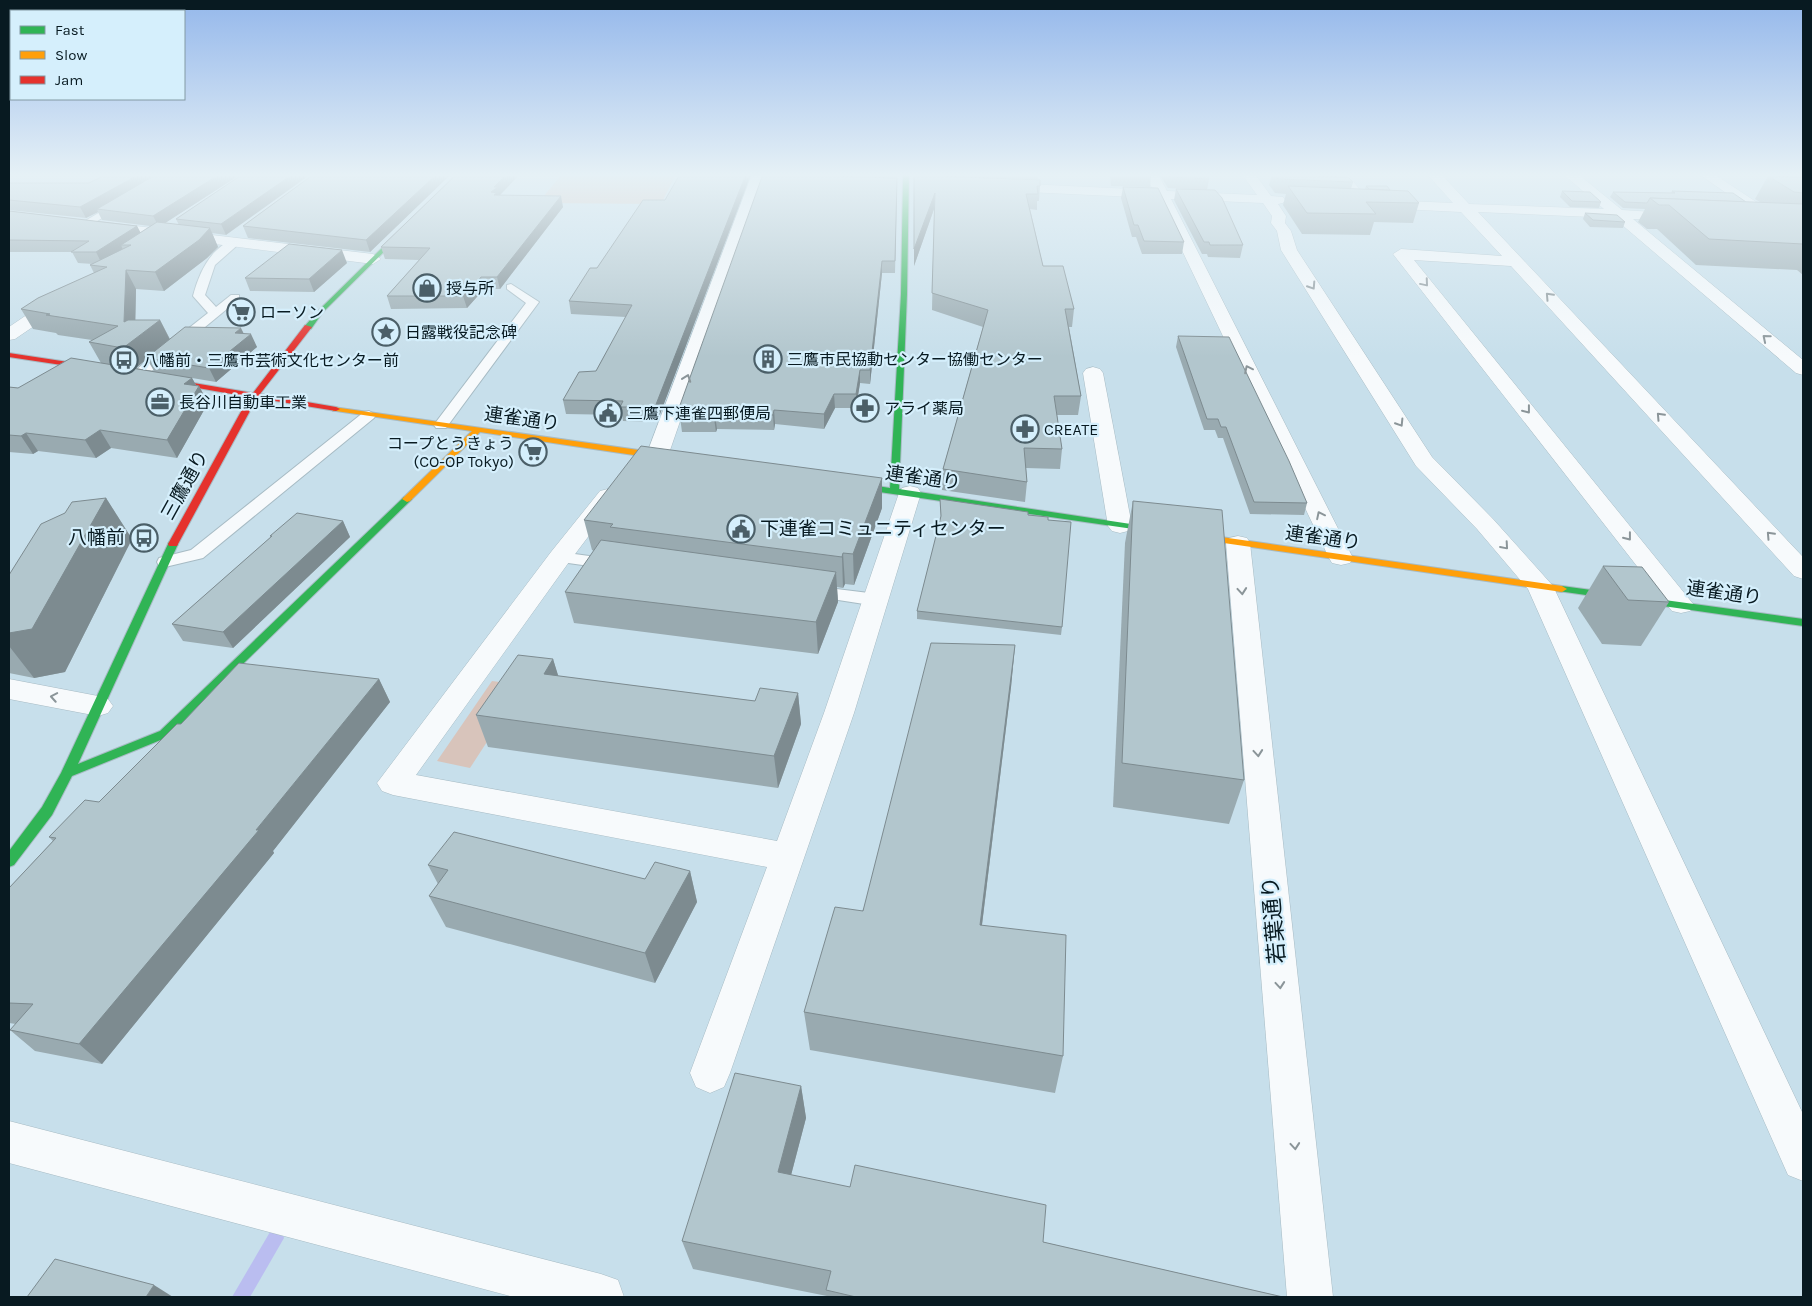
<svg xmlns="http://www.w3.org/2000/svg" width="1812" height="1306" viewBox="0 0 1812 1306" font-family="Karla,'Noto Sans JP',sans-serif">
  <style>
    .green { fill: #d8c4bb }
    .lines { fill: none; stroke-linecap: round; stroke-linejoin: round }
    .stream { fill: #babdf0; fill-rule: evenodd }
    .lane-casing { stroke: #a7bbc4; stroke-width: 2 }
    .street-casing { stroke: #a7bbc4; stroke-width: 1 }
    .fast-casing { stroke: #a7bbc4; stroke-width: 2 }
    .slow-casing { stroke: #a7bbc4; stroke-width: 2 }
    .jam-casing { stroke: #a7bbc4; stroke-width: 2 }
    .lane { fill: #f7fafc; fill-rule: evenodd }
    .street { fill: #f7fafc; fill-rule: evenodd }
    .fast { fill: #30b455; fill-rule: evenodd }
    .slow { fill: #ff9f0a; fill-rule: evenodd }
    .jam { fill: #e5322d; fill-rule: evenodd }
    .wall { fill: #99aab0; fill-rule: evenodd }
    .shaded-wall { fill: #7d8b90 }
    .building { fill: #b2c6cd; stroke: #7d8b90 }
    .oneway { stroke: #8b9599 }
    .labels { text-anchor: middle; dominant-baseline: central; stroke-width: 4.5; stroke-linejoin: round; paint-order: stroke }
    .far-poi-label { font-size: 16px; fill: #081a21; stroke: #d5effc; text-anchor: start }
    .street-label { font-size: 19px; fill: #081a21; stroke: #d5effc }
    .poi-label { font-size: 19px; fill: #081a21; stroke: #d5effc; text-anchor: start }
    .near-street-label { font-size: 22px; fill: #081a21; stroke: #d5effc }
  </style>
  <rect width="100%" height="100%" fill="#c7dfeb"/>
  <g class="green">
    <polygon points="562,174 676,174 661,204 538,203"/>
    <polygon points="492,681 524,685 470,768 437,761"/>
  </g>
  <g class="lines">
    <polygon class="stream" points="276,1230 282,1232 284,1238 250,1297 232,1297 270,1232"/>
    <g class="lane-casing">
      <g id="lane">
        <polygon points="117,202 125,204 89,226 80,224"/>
        <path d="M236,239L241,242L215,265L205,295L216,307L231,295H239V299L142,379H132L130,376L132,373L208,313L193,296C199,273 211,246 236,239Z"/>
        <polygon points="511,284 539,302 446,428 436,428 434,425 436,422 526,303 507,289 507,285"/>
        <polygon points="369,411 376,415 374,418 203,558 165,567 159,566 157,562 159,558 191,550 364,412"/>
        <polygon points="560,552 611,559 617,560 619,564 617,568 611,569 554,561 552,557 554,553"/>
        <polygon points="812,586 877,594 883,596 886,600 883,604 877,606 806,595 803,591 806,587"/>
      </g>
    </g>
    <g class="street-casing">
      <g id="street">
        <polygon points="752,174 766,174 668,456 665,461 657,462 649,461 646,456"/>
        <polygon points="1145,174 1158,174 1167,191 1257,195 1242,174 1255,174 1271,196 1283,197 1285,200 1283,203 1278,204 1286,216 1285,223 1291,231 1297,250 1432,457 1493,519 1553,586 1803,1114 1803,1181 1788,1175 1528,589 1477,529 1416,466 1281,250 1277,231 1271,223 1272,216 1263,203 1171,199 1353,558 1350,563 1341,565 1332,563 1329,558 1157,198 1004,191 997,187 1004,183 1153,190"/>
        <polygon points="1334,174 1347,174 1371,203 1369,206 1359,206"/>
        <polygon points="1427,174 1441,174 1469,204 1604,209 1563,174 1578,174 1622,210 1685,214 1687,217 1685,220 1680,221 1633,219 1803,360 1803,375 1796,373 1614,218 1478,212 1803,557 1803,579 1794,576 1511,266 1414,260 1694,605 1690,611 1681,613 1672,611 1393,254 1401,249 1502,256 1461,212 1381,208 1374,204 1381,200 1453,203"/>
        <polygon points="1699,174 1714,174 1803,233 1803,244 1798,243"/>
        <polygon points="102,222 373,254 381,259 373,264 97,229 95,226 97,223"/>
        <polygon points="59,296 65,297 67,301 65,305 15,339 9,340 9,327 53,297"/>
        <polygon points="1093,367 1100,369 1103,373 1132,526 1128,531 1120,533 1112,531 1108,526 1083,373 1086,369"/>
        <polygon points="910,486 918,488 921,493 854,713 730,1073 724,1087 710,1093 696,1087 690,1073 767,867 393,795 382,791 377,783 551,552 600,491 608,489 616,491 619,496 569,562 416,775 777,841 824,713 899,493 902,488"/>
        <polygon points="1238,536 1247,538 1250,543 1333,1297 1287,1297 1226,543 1229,538"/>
        <polygon points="9,679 98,696 108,699 113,706 108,713 98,716 9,699"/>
        <polygon points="9,1121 601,1274 618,1280 624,1297 514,1297 9,1163"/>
      </g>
    </g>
    <g class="fast-casing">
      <g id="fast">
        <polygon points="457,174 463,174 323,312 311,329 305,329 304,327 319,310"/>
        <polygon points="903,174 909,174 907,294 899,489 1144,526 1149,529 1147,531 845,487 840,484 845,481 890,488 901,294"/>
        <polygon points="407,496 412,499 410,501 168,737 72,776 52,815 14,865 9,867 9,851 42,807 61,773 169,542 177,542 178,544 78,764 160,731 404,497"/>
        <polygon points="1562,586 1803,619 1803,626 1558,591 1557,589 1558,587"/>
      </g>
    </g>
    <g class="slow-casing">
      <g id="slow">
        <polygon points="333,407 674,455 678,458 674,461 480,432 410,501 407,502 402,499 404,497 472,431 336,411 333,411"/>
        <polygon points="1144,526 1562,586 1567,589 1562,592 1141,531 1139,529"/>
      </g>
    </g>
    <g class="jam-casing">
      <g id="jam">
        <polygon points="305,325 312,327 260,394 336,407 340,409 336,411 257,398 178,544 177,546 169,546 168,544 249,397 158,381 154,379 158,377 253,393"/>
        <polygon points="9,353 101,367 105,369 101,371 9,357"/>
      </g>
    </g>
    <use href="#lane" class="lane"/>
    <use href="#street" class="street"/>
    <use href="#fast" class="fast"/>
    <use href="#slow" class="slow"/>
    <use href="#jam" class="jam"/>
  </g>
  <g class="wall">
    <path d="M107,174H241L165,223L179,225L176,219L243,174L226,235L212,233L218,247L207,258L164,291L136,289L135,320H160L170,339L244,333L257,347L216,382L192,378L196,385L199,386L208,403L177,458L111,448L96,458L38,451L33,454L9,452V387L18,388L101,363L89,342L92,340L58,335L56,333L33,329L21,309L94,273L90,265L93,264L78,263L72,252H9V211L137,226L140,233L150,226L102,220L98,212L86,218L9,210V183H89ZM147,359L154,371L135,368Z"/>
    <polygon points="314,174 451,174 370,252 248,238 243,226"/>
    <polygon points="457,174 520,174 500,195 563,207 500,289 484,289 467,308 391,309 387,296 419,260 385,259 381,247"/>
    <polygon points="680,174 751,174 657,422 623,421 622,415 566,414 563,400 596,371 626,317 571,314 569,301 597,268 665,200"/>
    <polygon points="788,174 898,174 897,178"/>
    <polygon points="912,174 1038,174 1038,180 1040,186 1039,201 1037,201 1037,210 1030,209 1043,266 1074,309 1072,327 1069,327 1081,396 1078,415 1057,415 1062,449 1060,469 1026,468 1027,482 1025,502 942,490 943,469 983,327 932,310 934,209 914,266 914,178"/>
    <polygon points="1110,174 1150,174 1151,176 1150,187 1111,186"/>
    <polygon points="1159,174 1206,174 1209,179 1207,190 1243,245 1240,258 1208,257 1207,254 1202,254 1174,200 1176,189 1186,189 1168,188"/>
    <polygon points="1272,174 1307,174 1308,176 1353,182 1351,189 1365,189 1366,186 1390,190 1419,203 1413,223 1374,222 1370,235 1302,234 1283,205 1286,194 1275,193 1269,185"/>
    <polygon points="1802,174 1803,174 1803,275 1797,270 1696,265 1657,229 1647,229 1638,222 1645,209 1623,208 1610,197 1613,192 1671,193 1672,191 1747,202 1760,202 1755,199 1768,176 1801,177"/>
    <polygon points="1123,187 1184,242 1182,254 1142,254 1136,237 1132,237 1121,198"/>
    <polygon points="897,189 895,273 882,273 870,384 860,383 856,408 835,408 824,429 775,424 774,430 717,429 716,432 682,432 680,417 681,415 679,408"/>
    <polygon points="1562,191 1601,202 1599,208 1570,207 1560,197"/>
    <polygon points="1585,213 1625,222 1623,228 1590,227 1583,219"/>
    <polygon points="347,263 314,292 250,291 245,278"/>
    <polygon points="1178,336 1307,503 1304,515 1250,514 1223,438 1218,438 1215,430 1204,430 1176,347"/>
    <polygon points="882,478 882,508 854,585 845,584 843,588 837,587 838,602 818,654 574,623 565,592 594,551 592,550 584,520"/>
    <polygon points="106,498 132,539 65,672 34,678 9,673 9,575 65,513"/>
    <polygon points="940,499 1028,515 1048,520 1062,627 1061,635 917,619 917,611 941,518"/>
    <polygon points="1133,501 1244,780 1229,824 1113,807 1125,543"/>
    <polygon points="343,521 350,537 233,648 183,641 172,624 271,537 270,536"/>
    <polygon points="1603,566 1669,602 1641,646 1602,644 1578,608"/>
    <polygon points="1015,645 1011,687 982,925 1063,1056 1055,1093 810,1050 804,1012"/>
    <polygon points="553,659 558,676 755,701 798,693 801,724 778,788 488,747 476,715"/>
    <polygon points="379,679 390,702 273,851 274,853 102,1064 35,1051 10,1030 16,1024 9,1023 9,888 53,841 49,837 99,802 181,724"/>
    <polygon points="428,865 645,879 690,871 697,902 655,983 446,927 429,896 438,884"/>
    <polygon points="801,1086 806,1118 791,1175 1043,1242 1283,1297 827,1297 827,1296 693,1269 682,1241"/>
  </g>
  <g class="shaded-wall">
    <polygon points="140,174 163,174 97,209 98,212 86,218 80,207"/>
    <polygon points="220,174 241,174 159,227 153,216"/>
    <polygon points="293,174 311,174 226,235 221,224"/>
    <polygon points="437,174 451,174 370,252 366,240"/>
    <polygon points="507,174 520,174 500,195 500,197 498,199 491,192 494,187"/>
    <polygon points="746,174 751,174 657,422 655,407"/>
    <polygon points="935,193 934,209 914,266 914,249"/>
    <polygon points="561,196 563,207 500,289 497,277"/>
    <polygon points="137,226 143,237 121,245 123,250 102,264 96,252"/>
    <polygon points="210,228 218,247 207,258 164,291 155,272"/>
    <polygon points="342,250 347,263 314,292 309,279"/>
    <polygon points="882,261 882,273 870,384 870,370"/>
    <polygon points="126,270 136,289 135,339 160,320 170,340 146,358 147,359 135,369 123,348"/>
    <polygon points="481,277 484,289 467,308 463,296"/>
    <polygon points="241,328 246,338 251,334 257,347 216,382 209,368 235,333"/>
    <polygon points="860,370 860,383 856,408 856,394"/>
    <polygon points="192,378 198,389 199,386 208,403 177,458 167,440 184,384"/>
    <polygon points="834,394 835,408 824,429 824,414"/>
    <polygon points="774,410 775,424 774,430 773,415"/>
    <polygon points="715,415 717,429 716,432 714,418"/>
    <polygon points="100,430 111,448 96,458 85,440"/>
    <polygon points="26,433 38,451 33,454 21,436"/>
    <polygon points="882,478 882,508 854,585 853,554"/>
    <polygon points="106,498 132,539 65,672 34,678 9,646 9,633"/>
    <polygon points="343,521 350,537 233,648 223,632"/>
    <polygon points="843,553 845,584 843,588 842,557"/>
    <polygon points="836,572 838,602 818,654 816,622"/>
    <polygon points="1015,645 1011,687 977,965 980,925"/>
    <polygon points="553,659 563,691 544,674"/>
    <polygon points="379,679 390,702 273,851 274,853 102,1064 79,1044 256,830"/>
    <polygon points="798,693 801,724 778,788 774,756"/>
    <polygon points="690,871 697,902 655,983 645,953"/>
    <polygon points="801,1086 806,1118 784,1202 778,1172"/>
    <polygon points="154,1285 173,1297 146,1297"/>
  </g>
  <g class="building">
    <polygon points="107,174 140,174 80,207 9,200 9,183 89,183"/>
    <polygon points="157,174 220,174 153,216 97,209"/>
    <polygon points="243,174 293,174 221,224 176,219"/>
    <polygon points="314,174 437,174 366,240 243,226"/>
    <polygon points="457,174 507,174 494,187 498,187 491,192 497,193 494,195 561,196 497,277 481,277 463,296 387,296 430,248 381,247"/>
    <polygon points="680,174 746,174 655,407 620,407 623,401 563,400 579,372 596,371 632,305 569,301 590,268 597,268 643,200 665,200"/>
    <polygon points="763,174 897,178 895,261 882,261 870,370 860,370 856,394 834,394 824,414 774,410 773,415 715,415 714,418 680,417 684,408 679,408"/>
    <polygon points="1112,174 1150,174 1151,176 1112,175"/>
    <polygon points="1168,174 1206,174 1209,179 1170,177"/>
    <polygon points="1274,174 1307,174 1308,176 1348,177 1353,182 1278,179"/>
    <polygon points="914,175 1040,180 1040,186 1037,186 1038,194 1026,194 1043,266 1063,266 1074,309 1065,309 1081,396 1054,396 1062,449 1024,448 1027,482 943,469 988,310 932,293 935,193 914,249"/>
    <polygon points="1768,176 1803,177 1803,193 1794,192"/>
    <polygon points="1288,186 1408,191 1419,203 1366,202 1376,214 1307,213"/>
    <polygon points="1366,186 1387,186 1390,190 1369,189"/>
    <polygon points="1123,187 1158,188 1184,242 1144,241 1138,225 1134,225"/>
    <polygon points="1176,189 1215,190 1222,198 1243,245 1210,245 1209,242 1204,242"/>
    <polygon points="1562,191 1590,192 1601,202 1572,201"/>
    <polygon points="1672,191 1733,193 1746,202 1650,198 1647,203 1625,202 1613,192 1675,193"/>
    <polygon points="1650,198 1803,204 1803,244 1709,239 1669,205 1659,205"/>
    <polygon points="9,211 137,226 96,252 71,252 89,241 9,240"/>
    <polygon points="1585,213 1617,215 1625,222 1593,220"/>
    <polygon points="157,222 210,228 199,240 155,272 126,270 124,322 128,320 160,320 123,348 89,342 118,326 46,315 50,314 21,309 38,298 107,267 90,265 131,245 121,245"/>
    <polygon points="289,244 342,250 309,279 245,278"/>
    <polygon points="185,327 241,328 235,333 251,334 209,368 146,358"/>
    <polygon points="1178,336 1229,337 1289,461 1307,503 1254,502 1226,427 1221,427 1218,419 1207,419"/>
    <polygon points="71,358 192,378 184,384 199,386 167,440 100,430 85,440 26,433 21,436 9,435 9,387 18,388"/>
    <polygon points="641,446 882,478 853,554 843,553 842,557 610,527 613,524 584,520"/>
    <polygon points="106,498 32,629 9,633 9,575 41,524 65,513 72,502"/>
    <polygon points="940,499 1028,512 1028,515 1048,517 1048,520 1071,522 1062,627 917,611 941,516"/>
    <polygon points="1133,501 1222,510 1244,780 1122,763"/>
    <polygon points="297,513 343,521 223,632 172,624 272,536 270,536"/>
    <polygon points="601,540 836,572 816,622 565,592"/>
    <polygon points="1603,566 1642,567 1669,602 1628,600"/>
    <polygon points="931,643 1015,645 980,925 1066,935 1063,1056 804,1012 835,907 863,911"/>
    <polygon points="518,655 553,659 544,674 755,701 760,688 798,693 774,756 476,715"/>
    <polygon points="239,663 379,679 256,830 259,830 79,1044 10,1030 33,1004 9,1003 9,888 56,838 49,837 85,800 99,802 177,724 181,724"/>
    <polygon points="454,832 645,879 655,862 690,871 645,953 429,896 448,870 428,865"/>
    <polygon points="735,1073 801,1086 778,1172 850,1187 855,1165 1046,1205 1043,1242 1283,1297 856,1297 826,1290 831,1271 682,1241"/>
    <polygon points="55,1259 154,1285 146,1297 27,1297"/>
  </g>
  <defs><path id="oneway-chevron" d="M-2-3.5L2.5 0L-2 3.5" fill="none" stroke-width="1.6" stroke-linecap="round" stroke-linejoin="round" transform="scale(1.25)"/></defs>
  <g class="oneway">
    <use href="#oneway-chevron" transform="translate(1425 283) rotate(50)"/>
    <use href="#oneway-chevron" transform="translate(1312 286) rotate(57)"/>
    <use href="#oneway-chevron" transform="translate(1549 296) rotate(-133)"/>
    <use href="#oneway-chevron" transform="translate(1766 338) rotate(-140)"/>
    <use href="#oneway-chevron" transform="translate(1248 369) rotate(-116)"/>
    <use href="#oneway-chevron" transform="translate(687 378) rotate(-70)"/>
    <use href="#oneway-chevron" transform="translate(1527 410) rotate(52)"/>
    <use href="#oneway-chevron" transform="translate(1660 416) rotate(-133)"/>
    <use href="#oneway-chevron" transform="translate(1400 423) rotate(58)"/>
    <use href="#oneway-chevron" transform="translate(1320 515) rotate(-116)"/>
    <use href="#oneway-chevron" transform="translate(1770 535) rotate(-133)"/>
    <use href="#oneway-chevron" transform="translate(1628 537) rotate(52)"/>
    <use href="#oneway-chevron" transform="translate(1505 546) rotate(49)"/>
    <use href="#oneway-chevron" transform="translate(1242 591) rotate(85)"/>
    <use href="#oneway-chevron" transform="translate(54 697) rotate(-170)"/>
    <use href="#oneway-chevron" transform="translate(1258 753) rotate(85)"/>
    <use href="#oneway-chevron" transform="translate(1280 985) rotate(85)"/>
    <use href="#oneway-chevron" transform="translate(1295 1146) rotate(85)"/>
  </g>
  <linearGradient id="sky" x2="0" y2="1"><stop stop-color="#95b8eb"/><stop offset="0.49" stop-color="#e6f1f6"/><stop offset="1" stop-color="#e6f1f6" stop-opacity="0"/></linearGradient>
  <rect width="1812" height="357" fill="url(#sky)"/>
  <defs>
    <g id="shop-ring" transform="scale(1.4375)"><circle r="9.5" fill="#d5effc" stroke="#4b5f68" stroke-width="1.5"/><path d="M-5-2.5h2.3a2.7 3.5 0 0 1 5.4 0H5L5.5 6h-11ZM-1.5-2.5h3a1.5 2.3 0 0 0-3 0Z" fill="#4b5f68"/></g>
    <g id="supermarket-ring" transform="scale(1.4375)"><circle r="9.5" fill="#d5effc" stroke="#4b5f68" stroke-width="1.5"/><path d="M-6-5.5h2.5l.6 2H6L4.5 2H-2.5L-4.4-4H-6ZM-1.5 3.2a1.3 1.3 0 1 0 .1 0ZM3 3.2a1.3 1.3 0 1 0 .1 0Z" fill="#4b5f68"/></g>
    <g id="sight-ring" transform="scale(1.4375)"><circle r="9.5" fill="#d5effc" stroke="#4b5f68" stroke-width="1.5"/><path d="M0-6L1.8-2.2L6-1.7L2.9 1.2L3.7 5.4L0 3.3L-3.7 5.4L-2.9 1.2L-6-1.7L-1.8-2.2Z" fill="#4b5f68"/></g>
    <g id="building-ring" transform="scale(1.4375)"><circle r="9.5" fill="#d5effc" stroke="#4b5f68" stroke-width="1.5"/><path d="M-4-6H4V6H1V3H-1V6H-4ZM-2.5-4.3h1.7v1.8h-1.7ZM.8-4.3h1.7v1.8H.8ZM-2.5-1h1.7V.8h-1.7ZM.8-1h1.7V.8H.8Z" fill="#4b5f68"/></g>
    <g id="bus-ring" transform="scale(1.4375)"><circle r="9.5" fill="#d5effc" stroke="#4b5f68" stroke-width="1.5"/><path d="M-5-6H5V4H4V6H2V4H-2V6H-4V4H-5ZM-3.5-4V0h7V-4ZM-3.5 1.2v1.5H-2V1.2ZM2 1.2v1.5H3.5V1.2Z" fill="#4b5f68"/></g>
    <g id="office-ring" transform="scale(1.4375)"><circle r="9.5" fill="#d5effc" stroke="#4b5f68" stroke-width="1.5"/><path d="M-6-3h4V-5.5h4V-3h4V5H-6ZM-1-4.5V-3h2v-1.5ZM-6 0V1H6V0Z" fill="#4b5f68"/></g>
    <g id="pharmacy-ring" transform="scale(1.4375)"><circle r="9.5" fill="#d5effc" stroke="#4b5f68" stroke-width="1.5"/><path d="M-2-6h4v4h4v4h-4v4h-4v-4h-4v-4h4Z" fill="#4b5f68"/></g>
    <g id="civic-ring" transform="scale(1.4375)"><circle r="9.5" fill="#d5effc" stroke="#4b5f68" stroke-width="1.5"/><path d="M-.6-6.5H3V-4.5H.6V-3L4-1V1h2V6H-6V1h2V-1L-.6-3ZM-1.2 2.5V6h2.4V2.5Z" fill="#4b5f68"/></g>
  </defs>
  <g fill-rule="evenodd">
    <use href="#shop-ring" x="427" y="288"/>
    <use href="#supermarket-ring" x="241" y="312"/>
    <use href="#sight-ring" x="386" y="332"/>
    <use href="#building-ring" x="768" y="359"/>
    <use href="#bus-ring" x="124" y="360"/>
    <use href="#office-ring" x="160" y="402"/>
    <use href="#pharmacy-ring" x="865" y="408"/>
    <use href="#civic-ring" x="608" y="413"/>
    <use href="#pharmacy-ring" x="1025" y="429"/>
    <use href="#supermarket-ring" x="533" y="452"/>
    <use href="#civic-ring" x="741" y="529"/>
    <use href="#bus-ring" x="144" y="538"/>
  </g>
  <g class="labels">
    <g class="far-poi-label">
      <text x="446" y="288">授与所</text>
      <text x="260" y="312">ローソン</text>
      <text x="405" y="332">日露戦役記念碑</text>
      <text x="787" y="359">三鷹市民協動センター協働センター</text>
      <text x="143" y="360">八幡前・三鷹市芸術文化センター前</text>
      <text x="179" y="402">長谷川自動車工業</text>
      <text x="884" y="408">アライ薬局</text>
      <text x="627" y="413">三鷹下連雀四郵便局</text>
      <text x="1044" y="429">CREATE</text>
      <text x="514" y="443" text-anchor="end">コープとうきょう<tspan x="514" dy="18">(CO-OP Tokyo)</tspan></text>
    </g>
    <g class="street-label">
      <text transform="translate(522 419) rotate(8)">連雀通り</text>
      <text transform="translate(923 478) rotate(8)">連雀通り</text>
      <text transform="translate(185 485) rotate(-61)">三鷹通り</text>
      <text transform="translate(1323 538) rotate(8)">連雀通り</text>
      <text transform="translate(1724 593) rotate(8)">連雀通り</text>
    </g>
    <g class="poi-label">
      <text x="760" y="529">下連雀コミュニティセンター</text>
      <text x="125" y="538" text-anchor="end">八幡前</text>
    </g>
    <g class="near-street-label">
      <text transform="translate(1274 920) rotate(-95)">若葉通り</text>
    </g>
  </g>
  <rect width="1812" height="1306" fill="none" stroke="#081a21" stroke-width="20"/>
  <rect x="10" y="10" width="175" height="90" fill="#d5effc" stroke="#839aa4"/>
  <rect x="20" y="26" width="25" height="8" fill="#30b455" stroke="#839aa4"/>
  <text x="55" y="35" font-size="15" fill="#081a21">Fast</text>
  <rect x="20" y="51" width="25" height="8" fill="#ff9f0a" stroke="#839aa4"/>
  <text x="55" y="60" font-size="15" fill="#081a21">Slow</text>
  <rect x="20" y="76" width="25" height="8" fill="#e5322d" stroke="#839aa4"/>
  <text x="55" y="85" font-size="15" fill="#081a21">Jam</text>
</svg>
